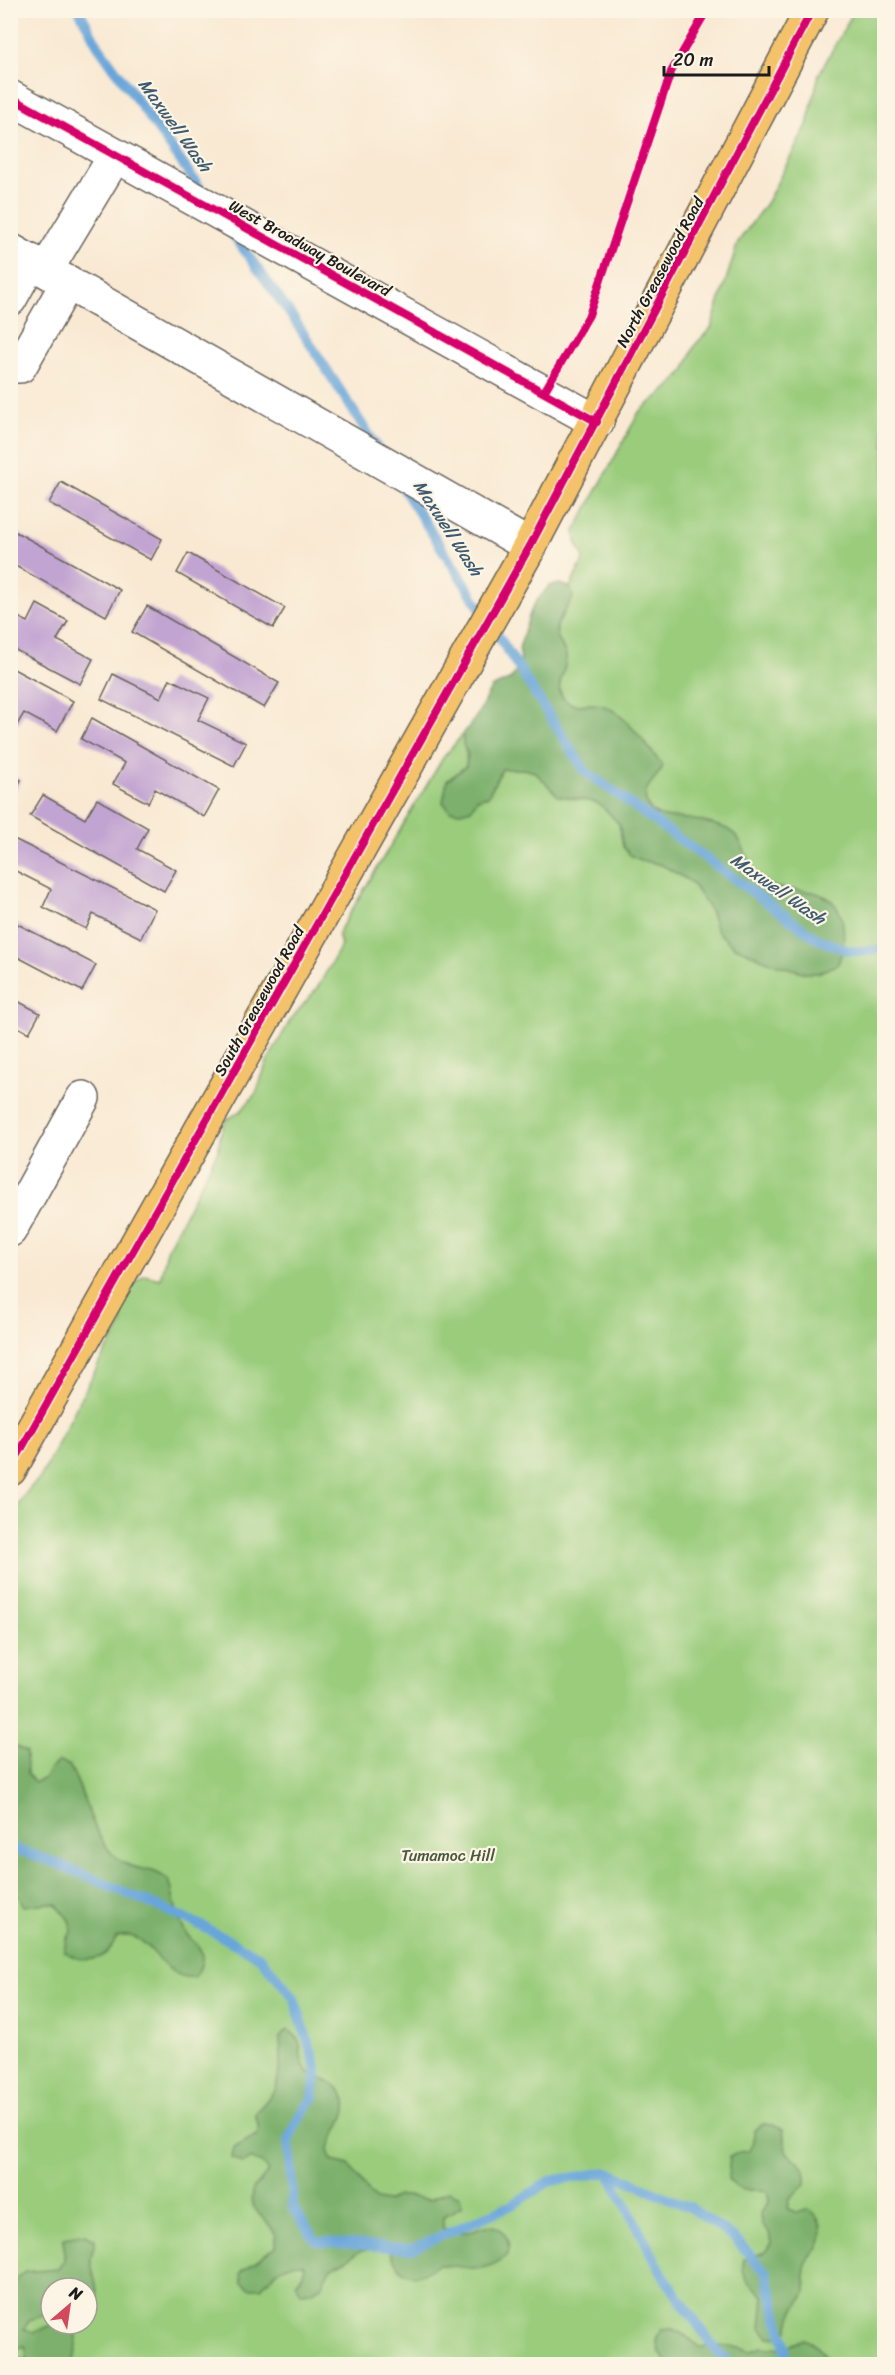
<svg xmlns="http://www.w3.org/2000/svg" width="895" height="2375" viewBox="0 0 895 2375" font-family="Sriracha,sans-serif">
  <style>
    .green { fill: #9acc7c; stroke: #5b744c; stroke-width: 1.5; fill-rule: evenodd }
    .forest { fill: #7bb06c; stroke: #4c6644; stroke-width: 1.5 }
    .lines { fill: none; stroke-linecap: round; stroke-linejoin: round }
    .stream { stroke: #68a5d9; stroke-width: 10 }
    .building { fill: #c2a4d2 }
    .minor-casing { stroke: #69645c; stroke-width: 36 }
    .major-casing { stroke: #69645c; stroke-width: 36 }
    .minor { stroke: #fff; stroke-width: 33 }
    .major { stroke: #f3c26a; stroke-width: 33 }
    .cycleway-casing { stroke: #fcf5e5; stroke-width: 11 }
    .cycleway { stroke: #d6006c; stroke-width: 8 }
    .labels { text-anchor: middle; dominant-baseline: central; stroke-width: 4.5; stroke-linejoin: round; paint-order: stroke }
    .street-label { font-size: 16px; fill: #1c1c1c; stroke: #fcf5e5 }
    .park-label { font-size: 16px; fill: #485a3e; stroke: #fcf5e5 }
    .water-label { font-size: 18px; font-style: italic; fill: #3e5a71; stroke: #fcf5e5 }
  </style>
  <rect width="100%" height="100%" fill="#fcf5e5"/>
  <filter id="ink" filterUnits="userSpaceOnUse"><feTurbulence type="fractalNoise" baseFrequency=".0167" numOctaves="2"/><feDisplacementMap in="SourceGraphic" scale="12" xChannelSelector="R" yChannelSelector="G"/><feConvolveMatrix kernelMatrix="1 2 1 2 8 2 1 2 1" color-interpolation-filters="sRGB"/></filter>
  <filter id="wash" filterUnits="userSpaceOnUse"><feTurbulence type="fractalNoise" baseFrequency=".008" numOctaves="4" result="noise"/><feDisplacementMap in="SourceGraphic" scale="24" xChannelSelector="R" yChannelSelector="G"/><feGaussianBlur stdDeviation="1.35" result="paint"/><feColorMatrix in="noise" values="0 0 0 0 0 0 0 0 0 0 0 0 0 0 0 0 0 1.4 0 .05"/><feComposite in="paint" operator="in"/></filter>
  <g filter="url(#wash)">
    <rect width="100%" height="100%" fill="#f9e9d3"/>
    <path class="green" d="M854,11H884V2364H11L10,1524C17,1505 25,1491 40,1478L99,1363L122,1324L121,1305L127,1295L132,1286L144,1275L160,1279L168,1247L219,1148L220,1135L226,1120L241,1111L256,1093L267,1062L291,1019L316,990L341,946L338,933L443,758L463,734C463,746 468,754 466,766L447,781L477,799L488,796L502,769L512,768L531,770L563,699L559,688L566,656L556,638L557,626L572,598L570,587L584,558L576,542L575,531L639,412L668,388L684,371L695,345L711,328L738,242L767,202L807,125L819,74ZM51,2288H87V2324H51Z"/>
    <g class="forest">
      <path d="M560,584L570,587L573,598C568,607 559,616 557,626C554,639 564,645 566,656C568,671 551,688 565,700C577,710 592,700 605,706C627,715 648,748 663,766C658,779 642,786 646,801C651,821 674,817 689,819C701,821 714,824 725,828C749,838 744,874 772,886C788,893 810,887 826,897C848,910 846,943 838,964L818,973H806L775,964L733,946L717,931L710,910L691,882L662,865L640,860L630,855L623,847L619,824L604,808L595,802L558,796L535,772L524,769H502L488,796L477,799L471,809L461,812L450,811L443,802L447,781L466,766L468,754L463,745V734L476,717L491,688L511,679L517,670L521,659L519,648L530,613L535,603L549,586Z"/>
      <path d="M10,1743L26,1752L27,1774L35,1782L45,1778L50,1769L59,1762L69,1765C87,1795 91,1841 122,1862C138,1872 150,1865 169,1880C175,1898 175,1917 186,1933C192,1942 201,1945 202,1956C203,1964 199,1971 194,1977C159,1982 151,1924 116,1938C108,1961 83,1966 64,1951L66,1940L72,1931L69,1920L56,1904L46,1903L24,1906L19,1897L11,1891Z"/>
      <path d="M288,2030C309,2043 294,2054 306,2069C312,2077 322,2077 330,2082C364,2103 336,2126 328,2151L332,2161L349,2165L368,2192L377,2200L387,2202L397,2196H408L429,2200L449,2191L460,2196L462,2206L443,2217V2228C450,2231 458,2233 467,2232C473,2231 479,2227 485,2226C503,2224 511,2240 508,2255C481,2277 468,2265 437,2265C414,2283 399,2276 390,2250L379,2247L358,2252L342,2263L331,2267L321,2286L311,2292L301,2293L296,2283L303,2274L305,2265C284,2258 275,2275 261,2288H250L242,2283L241,2272L276,2246C276,2245 276,2236 276,2236C271,2219 244,2211 253,2190C256,2183 264,2179 268,2171L262,2163L252,2159L242,2163L232,2158L234,2148L258,2134V2124L255,2114L276,2089L281,2058L280,2037Z"/>
      <path d="M763,2124L773,2125L783,2130L786,2151C796,2163 808,2165 806,2184L790,2198L788,2209L798,2213L809,2209C821,2217 825,2231 819,2245C816,2252 809,2257 806,2264C802,2274 807,2282 806,2292C804,2300 797,2304 794,2311C787,2323 793,2328 780,2338L769,2337L761,2328L764,2296C751,2283 739,2279 744,2259L765,2252L771,2243L769,2232L762,2224L761,2213L769,2201L767,2191C748,2187 743,2197 728,2179L730,2157L739,2152L750,2151L754,2141V2130Z"/>
      <path d="M85,2234L95,2239C95,2247 90,2255 91,2262C93,2276 98,2287 98,2301L92,2309H87V2288H64L60,2283L55,2288H51V2313L30,2320L24,2329L34,2333C40,2330 46,2326 52,2325C79,2317 81,2347 72,2364H15L20,2359L28,2360L25,2346L11,2350V2315L14,2310L13,2288L17,2278L25,2272L58,2269L64,2260V2238Z"/>
      <path d="M672,2329L682,2333L699,2347L731,2346L751,2351L762,2347L783,2349L805,2339C817,2344 825,2350 826,2364H667L659,2351L656,2340L661,2330Z"/>
    </g>
    <g class="lines">
      <g class="stream">
        <polyline points="79,10 97,44 202,191"/>
        <polyline points="232,233 296,322 376,446"/>
        <path d="M401,485L585,771L816,938C844,950 854,956 884,948"/>
        <polyline points="10,1847 56,1863 196,1923 260,1957 294,1998 317,2069 313,2098 299,2117 289,2139 293,2208 316,2241 411,2249 512,2205 550,2181 608,2172 691,2208 734,2238 766,2272 786,2348 784,2364"/>
        <polyline points="608,2172 666,2280 719,2354 731,2364"/>
      </g>
    </g>
    <g id="blocks">
      <g class="building">
        <polygon points="61,482 162,539 151,560 49,503"/>
        <polygon points="16,532 120,590 106,616 10,563 10,541"/>
        <polygon points="188,553 285,608 273,628 177,573"/>
        <polygon points="37,604 68,621 57,640 93,659 80,684 10,647 10,613 28,622"/>
        <polygon points="147,606 279,683 264,708 132,632"/>
        <polygon points="10,667 73,701 57,731 24,713 17,725 10,721"/>
        <polygon points="113,674 161,698 170,679 209,698 198,720 246,743 234,766 101,699"/>
        <polygon points="92,718 219,790 204,817 155,789 148,803 113,784 125,763 81,739"/>
        <polygon points="10,774 21,780 10,799"/>
        <polygon points="43,795 85,819 97,799 148,828 137,849 176,870 164,891 30,816"/>
        <polygon points="14,839 155,909 141,938 93,914 86,929 43,907 51,889 10,868 10,846"/>
        <polygon points="10,920 96,965 82,991 10,953"/>
        <polygon points="10,997 40,1013 29,1033 10,1023"/>
      </g>
    </g>
  </g>
  <g filter="url(#ink)">
    <use href="#blocks" fill-opacity="0" stroke="#69645c" stroke-width="1.5"/>
    <g class="lines">
      <g class="minor-casing">
        <g id="minor">
          <polyline points="10,97 597,422"/>
          <polyline points="10,250 530,546"/>
          <polyline points="46,270 115,156"/>
          <polyline points="10,299 31,261"/>
          <polyline points="10,366 20,366 68,282"/>
          <polyline points="10,1230 83,1098"/>
        </g>
      </g>
      <g class="major-casing">
        <polyline id="major" points="10,1469 530,546 812,10"/>
      </g>
      <use href="#minor" class="minor"/>
      <use href="#major" class="major"/>
      <g class="cycleway-casing">
        <g id="cycleway">
          <polyline points="10,97 597,422"/>
          <polyline points="544,392 589,315 671,72 707,10"/>
          <polyline points="10,1469 530,546 812,10"/>
        </g>
      </g>
      <use href="#cycleway" class="cycleway"/>
    </g>
  </g>
  <g class="labels">
    <g class="street-label">
      <text transform="translate(310 248) rotate(29)">West Broadway Boulevard</text>
      <text transform="translate(660 272) rotate(-62)">North Greasewood Road</text>
      <text transform="translate(259 1001) rotate(-61)">South Greasewood Road</text>
    </g>
    <g class="park-label">
      <text x="448" y="1855">Tumamoc Hill</text>
    </g>
    <g class="water-label">
      <text transform="translate(175 125) rotate(54)">Maxwell Wash</text>
      <text transform="translate(448 528) rotate(57)">Maxwell Wash</text>
      <text transform="translate(778 889) rotate(35)">Maxwell Wash</text>
    </g>
  </g>
  <rect width="895" height="2375" fill="none" stroke="#fcf5e5" stroke-width="36"/>
  <g transform="translate(69 2306) rotate(29)"><circle r="28" fill="#fcf5e5" stroke="#a29e95" stroke-width="1.5"/>
  <path d="M0-4.5L10 22L0 15L-10 22Z" fill="#d1495b"/>
  <text y="-9" font-size="16" font-weight="bold" text-anchor="middle" fill="#1c1c1c">N</text>
  </g>
  <path d="M664 66v9h105v-9" fill="none" stroke="#1c1c1c" stroke-width="3"/>
  <text x="673" y="66" font-size="18" fill="#1c1c1c" stroke="#fcf5e5" stroke-width="4.5" paint-order="stroke">20 m</text>
</svg>
